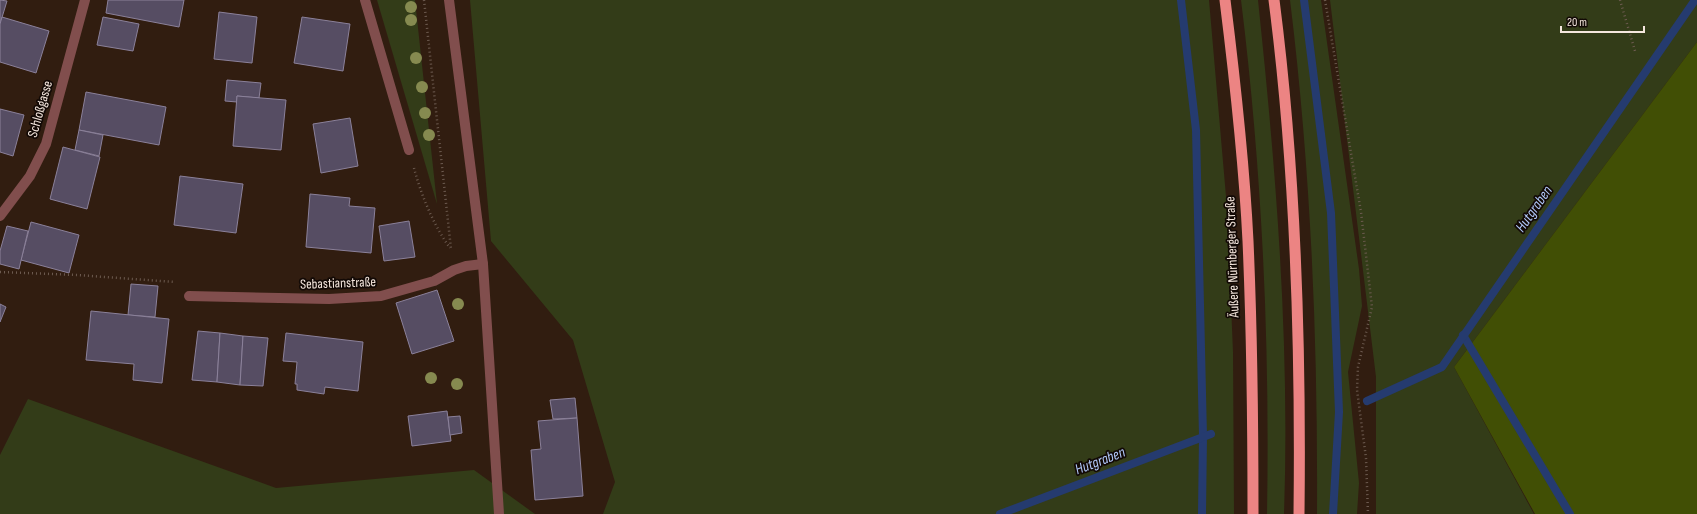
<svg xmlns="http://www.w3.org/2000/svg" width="1697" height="514" viewBox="0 0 1697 514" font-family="'Sofia Sans Condensed',sans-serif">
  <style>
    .green { fill: #333c18 }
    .forest { fill: #414f05 }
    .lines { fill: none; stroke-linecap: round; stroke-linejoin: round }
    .stream { stroke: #253b6f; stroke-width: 8 }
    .building { fill: #564d63; stroke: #8b819a }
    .path { stroke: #6d5b50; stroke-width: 2.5; stroke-dasharray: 1 3; stroke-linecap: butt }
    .minor { stroke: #814e4d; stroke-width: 10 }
    .tertiary { stroke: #814e4d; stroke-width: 10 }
    .trunk { stroke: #ec8483; stroke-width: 11 }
    .tree { fill: #868a50 }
    .labels { text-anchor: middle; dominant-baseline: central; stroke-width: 3.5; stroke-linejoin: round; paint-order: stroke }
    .street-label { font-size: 14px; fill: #f5e7de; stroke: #120905 }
    .water-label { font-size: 15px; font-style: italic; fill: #b2c9fa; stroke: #120905 }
  </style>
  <rect width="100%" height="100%" fill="#311d10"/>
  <g class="green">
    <polygon points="377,0 415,0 437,204"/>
    <polygon points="470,0 1209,0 1227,208 1233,352 1234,514 603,514 615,482 573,340 491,241"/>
    <path d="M1241,0H1258C1276,171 1290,342 1284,514H1267C1270,342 1262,170 1241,0Z"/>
    <path d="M1290,0H1321L1359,269L1362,306L1348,372L1359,483L1357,514H1317C1318,343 1311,170 1290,0Z"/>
    <polygon points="1330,0 1697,0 1697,42 1454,367 1534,514 1376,514 1376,377"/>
    <polygon points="28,399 276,488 474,470 535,514 0,514 0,455"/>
  </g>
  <polygon class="forest" points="1697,42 1697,514 1535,514 1454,367"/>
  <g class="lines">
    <g class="stream">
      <polyline points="1181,0 1196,130 1203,436 1202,514"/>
      <polyline points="1304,0 1331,213 1339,412 1333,514"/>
      <polyline points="1463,335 1570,514"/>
      <polyline points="1367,401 1442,367 1695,0"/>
      <polyline points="1000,514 1211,434"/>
    </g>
  </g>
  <g class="building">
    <polygon points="0,0 7,1 0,24"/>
    <polygon points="108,0 184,0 179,27 106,13"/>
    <polygon points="219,12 257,17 252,63 214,59"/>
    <polygon points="2,17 49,31 36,73 0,62 0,24"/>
    <polygon points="103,17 139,24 133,51 97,45"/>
    <polygon points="302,17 350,24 343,71 294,63"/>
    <polygon points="227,80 261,83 259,98 237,96 237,102 225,101"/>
    <polygon points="86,92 166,107 159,145 79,130"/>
    <polygon points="237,96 286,100 281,150 233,146"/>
    <polygon points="0,109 24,115 13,156 0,152"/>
    <polygon points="350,118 358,166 321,173 313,124"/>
    <polygon points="79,130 103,135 99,156 75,150"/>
    <polygon points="63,147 100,157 87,209 50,199"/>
    <polygon points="180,176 243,184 236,233 174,225"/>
    <polygon points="310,194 350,198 349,206 375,208 371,253 306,247"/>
    <polygon points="409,221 415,257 384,261 379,226"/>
    <polygon points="31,222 79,235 69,273 21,260"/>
    <polygon points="7,226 28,231 19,269 0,264 0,251"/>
    <polygon points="131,284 158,286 155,317 128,315"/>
    <polygon points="437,290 454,341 412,354 396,303"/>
    <polygon points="0,304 6,307 0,322"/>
    <polygon points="91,311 169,319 162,383 133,380 134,364 86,360"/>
    <polygon points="198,331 220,333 217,382 192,380"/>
    <polygon points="220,333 243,336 240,385 217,382"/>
    <polygon points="286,333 363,342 358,391 325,387 324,394 297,390 297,384 295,384 297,362 283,361"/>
    <polygon points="243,336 268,338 263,386 240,385"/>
    <polygon points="575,398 577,418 553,419 550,400"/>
    <polygon points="447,411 451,441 412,446 408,416"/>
    <polygon points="460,416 462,433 450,435 448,417"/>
    <polygon points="577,418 583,496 535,500 531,450 541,449 538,421"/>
  </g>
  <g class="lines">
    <g class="path">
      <polyline points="424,0 451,249"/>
      <polyline points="1325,0 1361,212 1372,307 1358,367 1357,390 1366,458 1368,514"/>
      <polyline points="1620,0 1635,51"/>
      <path d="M414,168C421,195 434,226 450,248"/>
      <polyline points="0,272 77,275 175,282"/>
    </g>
    <g class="minor">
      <polyline points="365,0 409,150"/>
      <polyline points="0,216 30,176 46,144 85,0"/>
      <polyline points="189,296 329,299 381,296 434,281 454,270 466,266 483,264"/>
    </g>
    <polyline class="tertiary" points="449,0 483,264 499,514"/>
    <g class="trunk">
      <path d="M1225,0C1235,80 1244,161 1248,241C1252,332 1253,423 1253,514"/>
      <path d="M1274,0C1296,170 1301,342 1299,514"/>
    </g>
  </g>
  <g class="tree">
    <circle cx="411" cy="7" r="6"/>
    <circle cx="411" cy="20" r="6"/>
    <circle cx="416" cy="58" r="6"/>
    <circle cx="422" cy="87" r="6"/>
    <circle cx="425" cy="113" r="6"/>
    <circle cx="429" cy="135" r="6"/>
    <circle cx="458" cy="304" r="6"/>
    <circle cx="431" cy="378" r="6"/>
    <circle cx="457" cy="384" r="6"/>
  </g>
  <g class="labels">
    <g class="street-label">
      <text transform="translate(40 109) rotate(-74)">Schloßgasse</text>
      <text transform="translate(1232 257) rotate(-92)">Äußere Nürnberger Straße</text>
      <text transform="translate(338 283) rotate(-2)">Sebastianstraße</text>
    </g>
    <g class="water-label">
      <text transform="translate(1534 209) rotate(-55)">Hutgraben</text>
      <text transform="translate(1100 461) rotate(-21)">Hutgraben</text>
    </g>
  </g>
  <path d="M1561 26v6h83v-6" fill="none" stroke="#f5e7de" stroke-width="2"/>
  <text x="1567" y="26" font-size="12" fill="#f5e7de" stroke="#120905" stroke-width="3" paint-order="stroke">20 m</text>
</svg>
